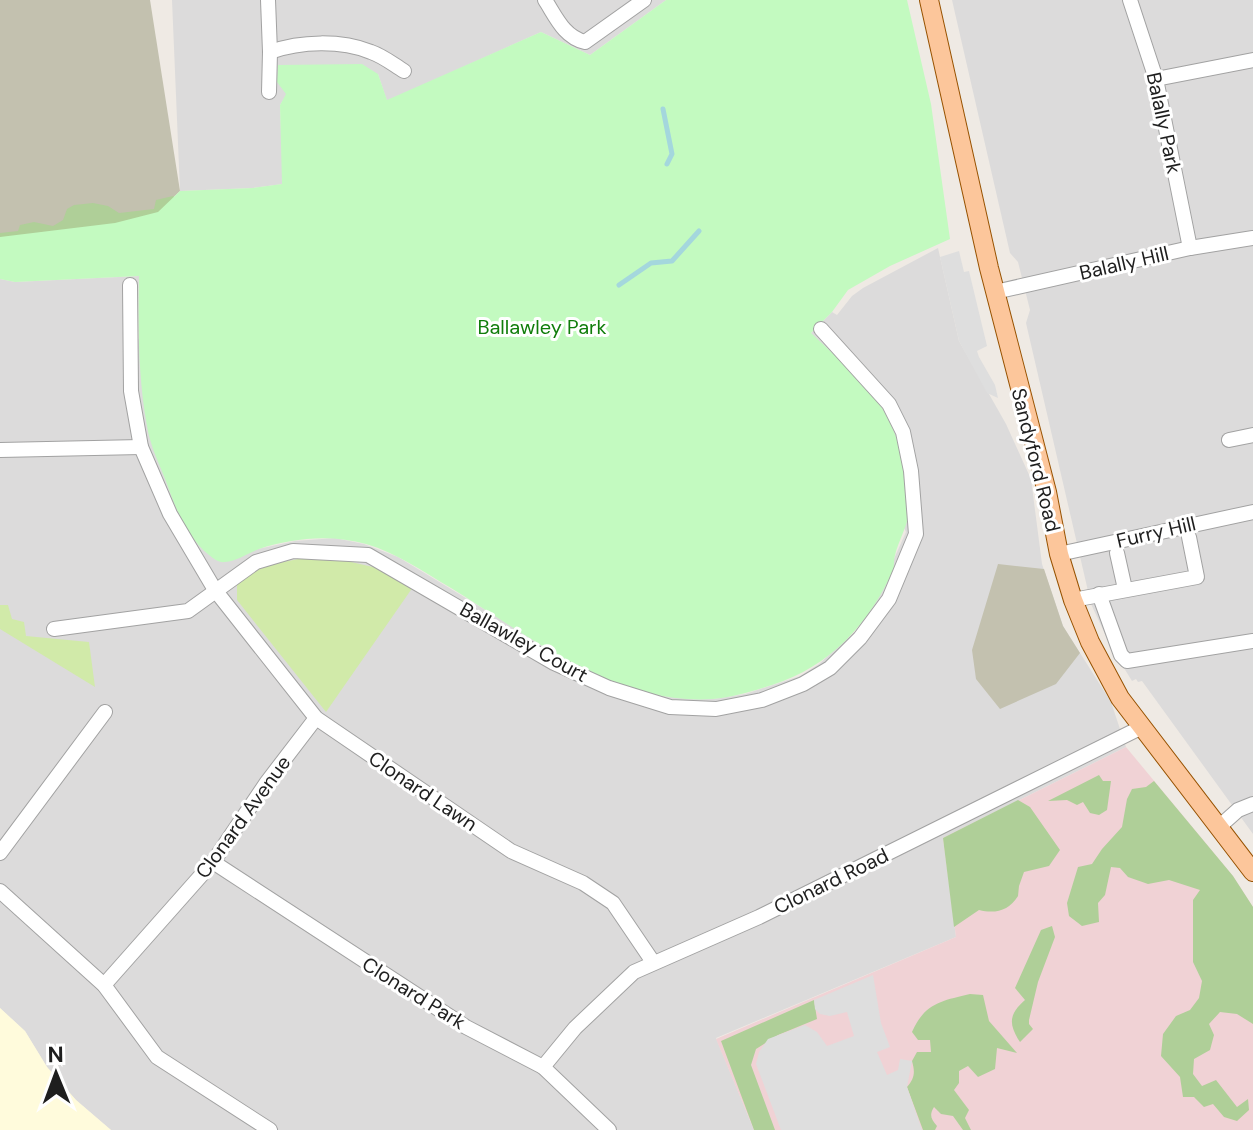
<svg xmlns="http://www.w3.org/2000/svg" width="1253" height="1130" viewBox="0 0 1253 1130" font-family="'DM Sans',sans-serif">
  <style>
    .residential { fill: #dcdbdb }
    .commercial { fill: #f0d2d5 }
    .education { fill: #fffbdc }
    .construction { fill: #c3c1af }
    .grass { fill: #d1eaa9 }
    .forest { fill: #afcf98 }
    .park { fill: #c3fac0 }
    .parking { fill: #dedede }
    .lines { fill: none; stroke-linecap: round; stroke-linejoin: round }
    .stream { stroke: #a4d7dd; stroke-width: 5 }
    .minor-casing { stroke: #a2a2a2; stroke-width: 16 }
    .major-casing { stroke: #975200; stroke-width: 20 }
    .minor { stroke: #fff; stroke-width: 14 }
    .major { stroke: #fcc69b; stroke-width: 18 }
    .labels { text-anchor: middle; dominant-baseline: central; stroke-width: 6; stroke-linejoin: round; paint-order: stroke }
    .street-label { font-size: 20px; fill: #1e1e1e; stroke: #fff }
    .park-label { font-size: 20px; fill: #107d0b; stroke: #fff }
  </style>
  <rect width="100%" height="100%" fill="#efeae4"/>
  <g class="residential">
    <polygon points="172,0 666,0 590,55 541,32 387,101 378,74 287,94 280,105 283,184 253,188 180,191"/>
    <polygon points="952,0 1253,0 1253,834 1142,681 1138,682 1136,679 1132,681 1111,647 1091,604 1026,323 1030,310 1018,262 1010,253"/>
    <polygon points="938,248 959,341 1006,424 1031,479 1042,564 1063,626 1111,702 1126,747 943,838 956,937 716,1038 754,1130 111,1130 76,1100 47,1067 25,1031 0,1008 0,279 15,282 139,276 138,338 223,562 258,549 295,541 335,538 364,544 398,557 565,658 611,680 662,696 714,699 745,694 776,684 800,676 819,664 858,629 893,561 906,532 811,333 832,312 837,315 852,296 863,288"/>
  </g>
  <polygon class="commercial" points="1126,747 1233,876 1253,907 1253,1130 754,1130 716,1039 956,937 943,838"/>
  <polygon class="education" points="0,1008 25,1031 47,1067 76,1100 111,1130 0,1130"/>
  <g class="construction">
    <polygon points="0,0 150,0 180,191 158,212 0,237"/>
    <polygon points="998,564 1044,569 1063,626 1080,653 1056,684 1000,709 976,679 972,650"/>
  </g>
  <g class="grass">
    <path d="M303,558L347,561L377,568L413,587L326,712L237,600V585C252,566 280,563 303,558Z"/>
    <polygon points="0,605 8,605 12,619 24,622 26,636 89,642 95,687 0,629"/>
  </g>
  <g class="forest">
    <polygon points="173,196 182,203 187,216 0,244 0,233 18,231 20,225 34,222 53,226 63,220 67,209 74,205 93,203 108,206 119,213 154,209 156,200"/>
    <polygon points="1099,775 1103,781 1111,781 1107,810 1099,815 1090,813 1083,802 1077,805 1067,800 1048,801"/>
    <polygon points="1154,781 1233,876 1253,907 1253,1024 1237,1014 1220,1012 1209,1024 1214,1035 1210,1050 1194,1059 1193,1074 1202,1086 1216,1080 1237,1107 1248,1099 1249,1110 1237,1121 1224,1117 1213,1104 1204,1107 1194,1097 1183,1097 1180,1077 1161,1056 1163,1034 1176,1016 1190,1010 1199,998 1202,981 1193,962 1193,900 1200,890 1169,880 1148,884 1128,877 1120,868 1111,867 1105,895 1098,903 1099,922 1082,926 1069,916 1067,903 1078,867 1092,864 1102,849 1122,827 1127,799 1132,789 1146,787"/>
    <path d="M1018,800L1030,807L1060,850L1049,866L1024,872L1019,886L1018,896C1009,911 995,914 979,910L954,927L943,838Z"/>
    <path d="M1052,926L1055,937L1038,982L1029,1020V1024L1033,1029L1020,1042C1008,1024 1009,1014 1025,1000L1015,988L1041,930Z"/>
    <path d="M970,994L983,995L989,1021L1017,1053L997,1048L995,1069L978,1077L968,1066L959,1071V1083L954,1090L969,1110L965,1118L971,1130H963L953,1116L941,1114L934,1107C929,1115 931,1119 937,1126L935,1130H923L907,1087C915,1078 915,1072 912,1061L917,1052H931L930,1040H918L912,1032C925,1003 941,1001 970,994Z"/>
    <polygon points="814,1000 817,1019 778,1035 756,1049 751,1065 775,1130 754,1130 721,1041"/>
  </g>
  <path class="park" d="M666,0H907L931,104L950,239L890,266L848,290L832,312L811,333C860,380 894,402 905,473C907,485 911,498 909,510C908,530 892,549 894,568C870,623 830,667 772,685C753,691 734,697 713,699C616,706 529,636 451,588C424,572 397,553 366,544C331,534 292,538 259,549C248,553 237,561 225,562C219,563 214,559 209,555C187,537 176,510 167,484C160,465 150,446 147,426C138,377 138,326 139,276L15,282L0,279V237L115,223L158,212L180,191L253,188L282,184L280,105L286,94L277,82L278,65L362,64L378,74L387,100L541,32L590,55Z"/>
  <g class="parking">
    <polygon points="959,251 964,272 969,271 987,346 977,351 979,357 995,385 998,398 987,393 959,341 940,257"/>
    <polygon points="873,975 881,1023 890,1047 877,1052 887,1075 898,1070 900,1059 912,1061 907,1087 922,1130 781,1130 756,1064 759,1052 768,1039 805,1025 817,1032 827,1046 854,1036 847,1012 830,1016 820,1014 815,1009 814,1000"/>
  </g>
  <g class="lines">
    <g class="stream">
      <polyline points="663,109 672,154 667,164"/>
      <polyline points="619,285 651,263 672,261 699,231"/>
    </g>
    <g class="minor-casing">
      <g id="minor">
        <polyline points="268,0 270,52 269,92"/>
        <path d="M545,0C556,17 564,37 585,42L644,0"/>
        <polyline points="1130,0 1156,79 1190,248"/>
        <path d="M270,52C301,41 341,40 371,52C383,56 394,65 404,71"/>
        <polyline points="1156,79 1253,60"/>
        <polyline points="130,285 131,391 141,447 170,514 215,590 316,718 511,851 583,883 613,903 653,962"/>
        <polyline points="995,292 1190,248 1253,238"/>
        <polyline points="1229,440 1253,435"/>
        <polyline points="0,450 141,447"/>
        <polyline points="1117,553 1125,589"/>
        <polyline points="1059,554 1253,512"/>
        <polyline points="1099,594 1121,655 1127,661 1253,641"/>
        <polyline points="1073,600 1197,577 1189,537"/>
        <polyline points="54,629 188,611 256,562 293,551 368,555 554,663 609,688 670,707 716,709 762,700 803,684 830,668 860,638 889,599 916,534 911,471 903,432 889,404 821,329"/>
        <polyline points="1220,826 1238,810 1253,804"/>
        <polyline points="0,853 105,712"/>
        <polyline points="213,862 466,1027 543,1067 609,1130"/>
        <polyline points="0,891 104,985 157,1057 270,1130"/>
        <polyline points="104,985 213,862 267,782 316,718"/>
        <polyline points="543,1067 575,1028 634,972 759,917 1142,727"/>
      </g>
    </g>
    <g class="major-casing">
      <polyline id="major" points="929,0 989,268 1047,492 1059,554 1073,600 1090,642 1120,698 1253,872"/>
    </g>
    <use href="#minor" class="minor"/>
    <use href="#major" class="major"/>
  </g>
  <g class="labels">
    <g class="street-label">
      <text transform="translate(1164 123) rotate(78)">Balally Park</text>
      <text transform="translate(1124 263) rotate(-13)">Balally Hill</text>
      <text transform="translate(1036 460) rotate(76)">Sandyford Road</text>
      <text transform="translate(1156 532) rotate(-13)">Furry Hill</text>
      <text transform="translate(524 642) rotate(29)">Ballawley Court</text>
      <text transform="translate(423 791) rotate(34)">Clonard Lawn</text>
      <text transform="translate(243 817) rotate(-54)">Clonard Avenue</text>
      <text transform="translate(831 881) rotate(-26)">Clonard Road</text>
      <text transform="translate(414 993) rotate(32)">Clonard Park</text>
    </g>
    <g class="park-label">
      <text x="542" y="327">Ballawley Park</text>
    </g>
  </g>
  <g transform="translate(56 1074) rotate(359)" stroke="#ffffff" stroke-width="6" paint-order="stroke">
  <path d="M0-6L14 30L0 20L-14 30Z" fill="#1e1e1e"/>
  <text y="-12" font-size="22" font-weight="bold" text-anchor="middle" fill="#1e1e1e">N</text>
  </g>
</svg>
